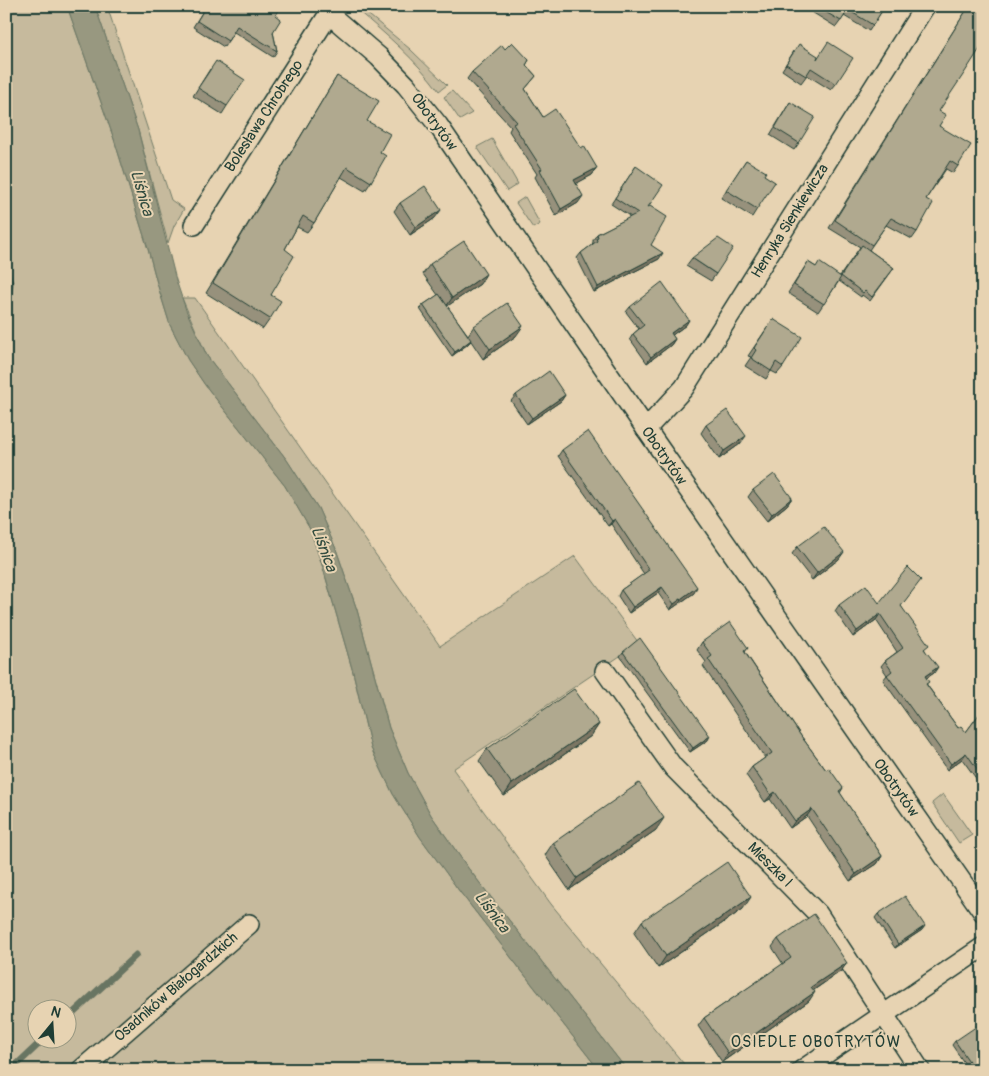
<svg xmlns="http://www.w3.org/2000/svg" width="989" height="1076" viewBox="0 0 989 1076" font-family="Pangolin,sans-serif">
  <style>
    .green { fill: #c6ba9d; stroke: #727c68; fill-rule: evenodd }
    .water { fill: #989880; stroke: #687462 }
    .lines { fill: none; stroke-linecap: round; stroke-linejoin: round }
    .stream { stroke: #687462; stroke-width: 7 }
    .minor-casing { stroke: #1f3d34; stroke-width: 22 }
    .minor { stroke: #e7d3b2; stroke-width: 19 }
    .wall { fill: #97917b; stroke: #1f3d34 }
    .shaded-wall { fill: #7b7664; stroke: #1f3d34 }
    .building { fill: #b0a98f; stroke: #1f3d34 }
    .labels { text-anchor: middle; dominant-baseline: central; stroke-width: 4; stroke-linejoin: round; paint-order: stroke }
    .street-label { font-size: 15px; fill: #1f3d34; stroke: #e7d3b2 }
    .water-label { font-size: 16px; font-style: italic; fill: #314b3f; stroke: #e7d3b2 }
    .neighbourhood-label { font-size: 16px; letter-spacing: 1px; fill: #1f3d34; stroke: #e7d3b2 }
  </style>
  <rect width="100%" height="100%" fill="#e7d3b2"/>
  <filter id="ink" filterUnits="userSpaceOnUse"><feTurbulence type="fractalNoise" baseFrequency=".02" numOctaves="2"/><feDisplacementMap in="SourceGraphic" scale="10" xChannelSelector="R" yChannelSelector="G"/><feConvolveMatrix kernelMatrix="1 2 1 2 8 2 1 2 1" color-interpolation-filters="sRGB"/></filter>
  <g filter="url(#ink)">
    <g class="green">
      <path d="M6,6H67L114,139L148,249L157,283L170,325L188,360L205,385L285,486L310,529L323,568L353,672L371,748L393,794L420,837L460,892L599,1070H6ZM38,1008H68V1038H38Z"/>
      <polygon points="95,6 107,6 171,200 184,209 174,226 168,243 138,130"/>
      <path d="M358,6L410,49L447,85L439,91C417,61 387,35 358,11Z"/>
      <polygon points="452,91 472,113 460,120 444,97"/>
      <polygon points="492,139 518,184 507,191 477,147"/>
      <polygon points="525,197 540,224 533,228 516,203"/>
      <polygon points="182,298 195,298 440,646 575,556 638,642 620,656 453,769 551,904 689,1070 627,1070 468,868 431,815 408,773 389,728 357,610 336,549 318,508 287,460 207,356"/>
      <polygon points="943,794 972,835 959,843 932,803"/>
    </g>
    <polygon class="water" points="67,6 95,6 138,130 176,280 186,310 207,356 287,460 318,508 336,549 357,610 389,728 408,773 431,815 468,868 627,1070 599,1070 460,892 420,837 393,794 371,748 353,672 323,568 310,529 285,486 205,385 188,360 170,325 157,283 148,249 114,139"/>
    <g class="lines">
      <g class="stream">
        <polyline points="6,268 10,283 6,325"/>
        <polyline points="68,1018 136,955"/>
        <polyline points="11,1070 45,1038"/>
      </g>
      <g class="minor-casing">
        <g id="minor">
          <polyline points="329,14 379,57 406,85 438,125 646,429 983,912"/>
          <polyline points="194,225 334,6"/>
          <polyline points="646,429 684,388 925,6"/>
          <polyline points="605,671 673,767 818,914 920,1070"/>
          <polyline points="81,1070 249,924"/>
          <polyline points="802,1070 983,947"/>
        </g>
      </g>
      <use href="#minor" class="minor"/>
    </g>
    <g class="wall">
      <polygon points="206,6 276,15 273,32 277,51 273,57 234,32 224,47 193,27"/>
      <polygon points="802,6 885,6 869,31 844,16 845,15 836,27"/>
      <polygon points="969,6 983,6 939,111 939,126 958,166 953,173 946,169 926,199 917,232 912,239 886,225 869,250 894,268 870,301 862,295 861,297 839,281 818,312 788,293 808,262 816,267 840,276 860,247 829,228"/>
      <polygon points="505,49 529,60 526,65 536,76 525,89 543,117 581,148 597,168 592,175 576,183 578,203 556,216 535,177 537,174 509,131 511,127 467,79 472,72"/>
      <polygon points="794,51 836,84 831,90 807,75 801,83 782,70"/>
      <polygon points="210,69 227,106 222,114 193,96"/>
      <polygon points="337,76 367,121 380,152 371,182 365,191 341,177 314,223 307,232 297,227 285,249 271,295 270,319 263,329 206,293 331,86"/>
      <polygon points="790,102 799,143 794,150 770,135"/>
      <polygon points="746,160 764,175 757,209 752,217 721,198"/>
      <polygon points="636,166 648,207 651,245 659,259 594,292 577,258 581,253 592,245 593,242 593,240 597,234 631,217 611,204"/>
      <polygon points="400,203 435,218 410,235 394,211"/>
      <polygon points="692,258 716,274 711,281 686,266"/>
      <polygon points="430,264 480,284 447,306 468,335 474,326 516,336 483,359 471,341 468,344 452,356 420,309 423,305 438,295 423,274"/>
      <polygon points="630,307 686,325 672,335 675,339 671,345 647,363 630,339 633,334 639,329 626,312"/>
      <polygon points="773,319 783,367 777,374 771,371 766,379 745,366 751,357 748,356"/>
      <polygon points="516,395 565,395 561,401 527,424 511,401"/>
      <polygon points="706,425 740,444 719,459 701,433"/>
      <polygon points="562,450 694,593 670,610 658,593 629,613 618,596 621,590 644,574 611,524 608,526 558,456"/>
      <polygon points="753,490 792,498 787,505 767,521 748,497"/>
      <polygon points="797,547 839,559 812,580 792,554"/>
      <polygon points="879,603 901,606 925,650 934,673 926,678 927,685 958,728 966,732 983,709 983,788 962,759 947,770 883,680 887,675 881,666 885,661 897,652 876,620 853,637 835,611 839,605"/>
      <polygon points="702,642 748,648 745,652 801,736 826,770 843,788 840,793 882,856 877,864 850,881 807,816 790,828 770,799 765,802 746,775 752,767 765,758 703,666 706,662 697,650"/>
      <polygon points="623,652 708,740 690,752 620,656"/>
      <polygon points="599,724 591,736 504,796 479,761 487,749"/>
      <polygon points="656,830 569,890 545,855 553,843"/>
      <polygon points="743,909 658,968 634,933 642,921"/>
      <polygon points="878,914 922,930 895,948 875,918"/>
      <polygon points="778,939 847,963 841,971 814,990 809,1001 722,1062 698,1026 704,1018 783,964 772,947"/>
      <polygon points="955,1041 983,1070 969,1070 952,1045"/>
    </g>
    <g class="shaded-wall">
      <polygon points="597,168 592,175 570,187 574,180"/>
      <polygon points="583,196 578,203 556,216 561,209"/>
      <polygon points="441,210 435,218 410,235 416,227"/>
      <polygon points="663,253 659,259 594,292 598,287"/>
      <polygon points="486,274 480,284 446,307 452,298"/>
      <polygon points="689,320 686,325 667,339 671,333"/>
      <polygon points="523,326 516,336 483,359 490,349"/>
      <polygon points="675,339 671,345 647,363 651,357"/>
      <polygon points="471,340 468,344 452,356 455,352"/>
      <polygon points="565,395 561,401 527,424 532,418"/>
      <polygon points="746,436 740,444 719,459 724,451"/>
      <polygon points="792,498 787,505 767,521 772,514"/>
      <polygon points="615,519 611,524 608,526 612,521"/>
      <polygon points="844,552 839,559 812,580 817,573"/>
      <polygon points="662,587 658,593 629,613 633,607"/>
      <polygon points="697,587 694,593 670,610 674,604"/>
      <polygon points="880,614 876,620 853,637 857,631"/>
      <polygon points="938,667 934,673 921,682 925,676"/>
      <polygon points="599,724 591,736 504,796 512,784"/>
      <polygon points="710,736 708,740 690,752 693,748"/>
      <polygon points="966,753 962,759 947,770 951,764"/>
      <polygon points="775,792 770,799 765,802 771,795"/>
      <polygon points="812,809 807,816 790,828 795,821"/>
      <polygon points="664,818 656,830 569,890 577,878"/>
      <polygon points="882,856 877,864 850,881 856,874"/>
      <polygon points="751,897 743,909 658,968 666,956"/>
      <polygon points="925,926 922,930 895,948 898,944"/>
      <polygon points="847,963 841,971 805,996 811,987"/>
      <polygon points="815,992 809,1001 722,1062 728,1053"/>
    </g>
    <g class="building">
      <polygon points="206,6 274,6 279,10 276,15 281,19 273,32 277,51 237,26 228,41 197,21"/>
      <polygon points="815,6 885,6 873,25 848,10 850,7 841,21"/>
      <polygon points="969,6 983,6 983,44 963,75 939,111 946,115 939,126 971,145 958,166 950,161 926,199 933,203 917,232 891,218 872,245 835,220"/>
      <polygon points="512,42 529,60 526,65 536,76 525,89 543,117 555,109 581,148 584,146 597,168 574,180 583,196 561,209 540,170 542,169 513,124 517,122 472,72 502,45 505,49"/>
      <polygon points="828,42 853,58 836,84 811,68 806,76 786,64 799,44 818,56 817,59"/>
      <polygon points="216,61 245,80 227,106 198,88"/>
      <polygon points="337,76 379,101 367,121 390,134 380,152 386,156 371,182 347,167 314,223 303,216 285,249 294,256 271,295 281,301 270,319 213,283"/>
      <polygon points="790,102 815,117 799,143 775,128"/>
      <polygon points="746,160 766,172 764,175 775,182 757,209 726,190"/>
      <polygon points="636,166 663,185 648,207 650,206 667,217 651,245 663,253 598,287 581,253 597,241 596,238 598,237 597,234 638,213 615,198"/>
      <polygon points="425,186 441,210 416,227 400,203"/>
      <polygon points="718,238 733,248 716,274 692,258"/>
      <polygon points="464,241 486,274 452,298 430,264"/>
      <polygon points="862,245 894,268 872,297 865,291 863,293 841,276"/>
      <polygon points="808,262 816,267 819,262 841,277 824,304 794,285"/>
      <polygon points="662,282 689,320 671,333 675,339 651,357 633,334 644,325 630,307"/>
      <polygon points="439,294 471,340 455,352 423,305"/>
      <polygon points="507,303 523,326 490,349 474,326"/>
      <polygon points="773,319 802,337 783,367 776,362 771,371 751,358 756,350 754,348"/>
      <polygon points="549,371 565,395 532,418 516,395"/>
      <polygon points="727,410 746,436 724,451 706,425"/>
      <polygon points="588,431 697,587 674,604 662,587 633,607 621,590 649,570 615,519 612,521 562,450"/>
      <polygon points="774,474 792,498 772,514 753,490"/>
      <polygon points="824,527 844,552 817,573 797,547"/>
      <polygon points="908,567 921,580 901,606 929,645 924,649 938,667 925,676 929,682 926,684 958,728 961,726 966,732 983,709 983,777 966,753 951,764 887,675 892,671 885,661 903,648 880,614 857,631 839,605 866,585 879,603"/>
      <polygon points="730,622 748,648 744,651 801,736 826,770 829,768 843,788 839,791 882,856 856,874 812,809 795,821 775,792 771,795 752,767 772,753 708,659 712,656 702,642"/>
      <polygon points="640,638 710,736 693,748 623,652"/>
      <polygon points="574,689 599,724 512,784 487,749"/>
      <polygon points="639,783 664,818 577,878 553,843"/>
      <polygon points="727,862 751,897 666,956 642,921"/>
      <polygon points="905,896 925,926 898,944 878,914"/>
      <polygon points="814,914 847,963 811,987 815,992 728,1053 704,1018 791,958 778,939"/>
      <polygon points="983,1022 983,1070 975,1070 955,1041"/>
    </g>
  </g>
  <g class="labels">
    <g class="street-label">
      <text transform="translate(264 116) rotate(-57)">Bolesława Chrobrego</text>
      <text transform="translate(434 122) rotate(54)">Obotrytów</text>
      <text transform="translate(790 221) rotate(-58)">Henryka Sienkiewicza</text>
      <text transform="translate(664 456) rotate(55)">Obotrytów</text>
      <text transform="translate(896 788) rotate(55)">Obotrytów</text>
      <text transform="translate(770 865) rotate(45)">Mieszka I</text>
      <text transform="translate(176 987) rotate(-41)">Osadników Białogardzkich</text>
    </g>
    <g class="water-label">
      <text transform="translate(142 193) rotate(74)">Liśnica</text>
      <text transform="translate(324 549) rotate(70)">Liśnica</text>
      <text transform="translate(492 912) rotate(53)">Liśnica</text>
    </g>
    <g class="neighbourhood-label">
      <text x="816" y="1042">OSIEDLE OBOTRYTÓW</text>
    </g>
  </g>
  <rect width="989" height="1076" fill="none" stroke="#e7d3b2" stroke-width="25"/>
  <rect x="12" y="12" width="964" height="1051" fill="none" stroke="#1f3d34" stroke-width="2" filter="url(#ink)"/>
  <g transform="translate(52 1024) rotate(18)"><circle r="24" fill="#e7d3b2" stroke="#979780"/>
  <path d="M0-4L9 19L0 12L-9 19Z" fill="#1f3d34"/>
  <text y="-8" font-size="14" font-weight="bold" text-anchor="middle" fill="#1f3d34">N</text>
  </g>
</svg>
